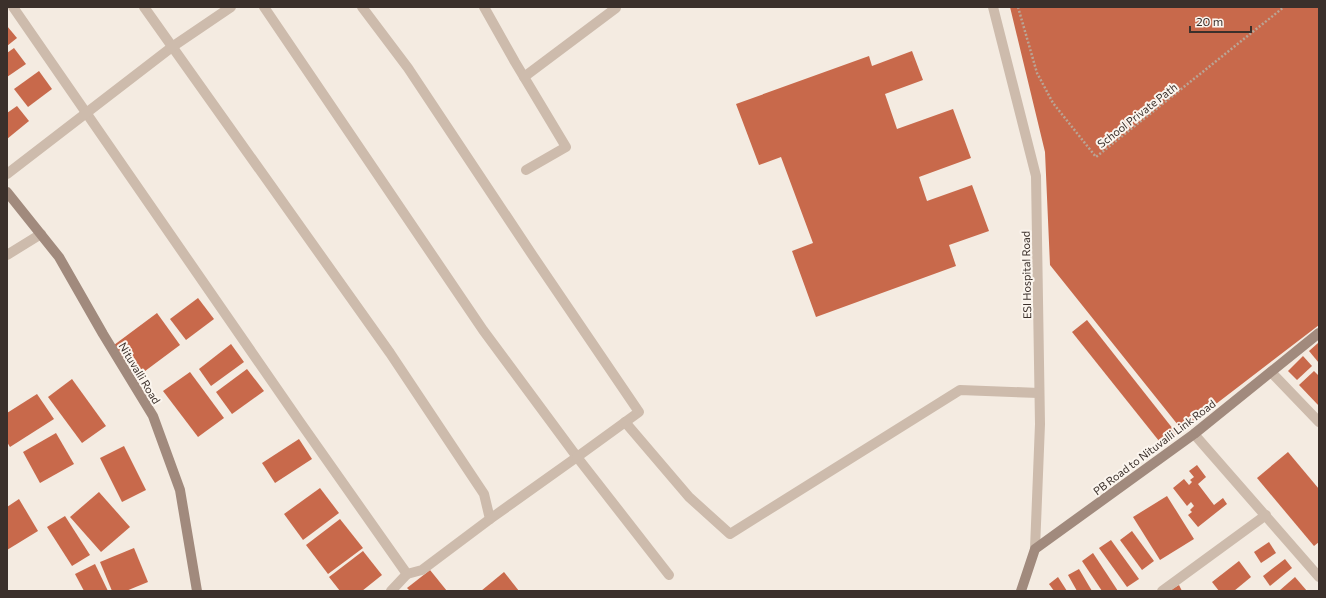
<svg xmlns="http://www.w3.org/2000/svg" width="1326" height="598" viewBox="0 0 1326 598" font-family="Commissioner,sans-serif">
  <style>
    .building { fill: #c8694b }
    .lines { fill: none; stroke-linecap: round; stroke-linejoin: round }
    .path { stroke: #b9a596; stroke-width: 2.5; stroke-dasharray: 2 2; stroke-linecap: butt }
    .street { stroke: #cdbbac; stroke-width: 10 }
    .secondary { stroke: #a18a7d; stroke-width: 10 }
    .labels { text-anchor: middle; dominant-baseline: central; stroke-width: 4; stroke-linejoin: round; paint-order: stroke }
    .street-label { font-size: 11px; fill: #3b302b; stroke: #fbf5ee }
  </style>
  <rect width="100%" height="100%" fill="#f4ebe1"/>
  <g class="building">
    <polygon points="1010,7 1319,7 1319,325 1182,430 1050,265 1045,152"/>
    <polygon points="7,26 17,38 7,46"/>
    <polygon points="14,48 26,64 7,77 7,53"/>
    <polygon points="912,51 923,80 885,94 897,129 953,109 971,158 919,177 927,201 972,185 989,231 949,245 956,266 816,317 792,251 813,243 781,157 759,165 736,104 869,56 872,66"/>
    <polygon points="39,71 52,89 28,107 14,89"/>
    <polygon points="17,106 29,121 7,139 7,113"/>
    <polygon points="198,298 214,319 186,340 170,319"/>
    <polygon points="157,313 180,345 137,377 114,345"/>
    <polygon points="1087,320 1177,434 1163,446 1072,332"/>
    <polygon points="1318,343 1319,345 1319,363 1309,351"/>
    <polygon points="231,344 244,362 211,386 199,369"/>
    <polygon points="1303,356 1312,366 1297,380 1288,371"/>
    <polygon points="247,369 264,391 232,414 216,392"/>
    <polygon points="1314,371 1319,376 1319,406 1299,385"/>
    <polygon points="190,372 224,418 198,437 163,391"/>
    <polygon points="72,379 106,426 82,443 48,397"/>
    <polygon points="37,394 54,419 10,447 7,442 7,413"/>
    <polygon points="56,433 74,464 40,483 23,452"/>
    <polygon points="299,439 312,459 275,483 262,463"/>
    <polygon points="124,446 146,490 122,502 100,458"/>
    <polygon points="1288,452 1319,489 1319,542 1314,546 1257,478"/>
    <polygon points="1197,465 1206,477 1198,484 1214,505 1223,498 1227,504 1198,527 1188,515 1192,512 1190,510 1194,506 1191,502 1187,506 1173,488 1184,479 1189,485 1192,482 1190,480 1194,477 1189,471"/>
    <polygon points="320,488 339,513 303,540 284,514"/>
    <polygon points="99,492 130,527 101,552 70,517"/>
    <polygon points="1167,496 1194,539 1160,560 1133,517"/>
    <polygon points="19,499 38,531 7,550 7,507"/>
    <polygon points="65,516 90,555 72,566 47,527"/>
    <polygon points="340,519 363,548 328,574 306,545"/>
    <polygon points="1132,531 1154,561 1142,570 1120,540"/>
    <polygon points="1111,540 1139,579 1127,587 1099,548"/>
    <polygon points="1269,542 1276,553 1261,563 1254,552"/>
    <polygon points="134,548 148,582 126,591 112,591 100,562"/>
    <polygon points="363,551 382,575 362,591 340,591 329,577"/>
    <polygon points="1093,553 1118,591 1102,591 1082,561"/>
    <polygon points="1285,559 1292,568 1270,586 1263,576"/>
    <polygon points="1239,561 1251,577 1234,591 1219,591 1212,582"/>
    <polygon points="95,564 108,591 84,591 75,574"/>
    <polygon points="1079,569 1092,591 1077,591 1068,575"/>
    <polygon points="430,570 447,591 410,591 407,588"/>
    <polygon points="504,572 519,591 481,591"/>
    <polygon points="1058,577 1067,591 1054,591 1049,584"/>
    <polygon points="1295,577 1307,591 1279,591"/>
    <polygon points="1179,585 1182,591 1169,591"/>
  </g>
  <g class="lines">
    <polyline class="path" points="1018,7 1037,73 1053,103 1096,157 1284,7"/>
    <g class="street">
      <polyline points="13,7 300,422 407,574 422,570 490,519 484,494 390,353 144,7"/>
      <polyline points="264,7 483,330 577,457 490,519"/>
      <polyline points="362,7 408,68 533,256 639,412 577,457 669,575"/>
      <polyline points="484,7 515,62 566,147 526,170"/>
      <polyline points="993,7 1036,176 1040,424 1035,549"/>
      <polyline points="524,77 616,8 615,7"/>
      <polyline points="7,174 172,47 231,7"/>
      <polyline points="7,255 41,234"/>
      <polyline points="1271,372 1319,422"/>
      <polyline points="625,422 689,497 730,534 960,390 1039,393"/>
      <polyline points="1194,434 1319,577"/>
      <polyline points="391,591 407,574"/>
      <polyline points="1162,591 1266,515"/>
    </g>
    <g class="secondary">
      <polyline points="7,192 59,257 103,334 153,416 180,490 197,591"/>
      <polyline points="1021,591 1035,549 1194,434 1319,333"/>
    </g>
  </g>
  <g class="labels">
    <g class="street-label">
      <text transform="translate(1137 115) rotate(-38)">School Private Path</text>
      <text transform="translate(1026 275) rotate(-91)">ESI Hospital Road</text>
      <text transform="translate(140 373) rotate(59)">Nituvalli Road</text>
      <text transform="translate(1154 447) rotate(-37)">PB Road to Nituvalli Link Road</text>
    </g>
  </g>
  <rect width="1326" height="598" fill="none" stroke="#3b302b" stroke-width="16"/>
  <path d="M1190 26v6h61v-6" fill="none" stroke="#3b302b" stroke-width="2"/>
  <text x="1196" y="26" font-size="12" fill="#3b302b" stroke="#fbf5ee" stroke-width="3" paint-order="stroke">20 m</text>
</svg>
